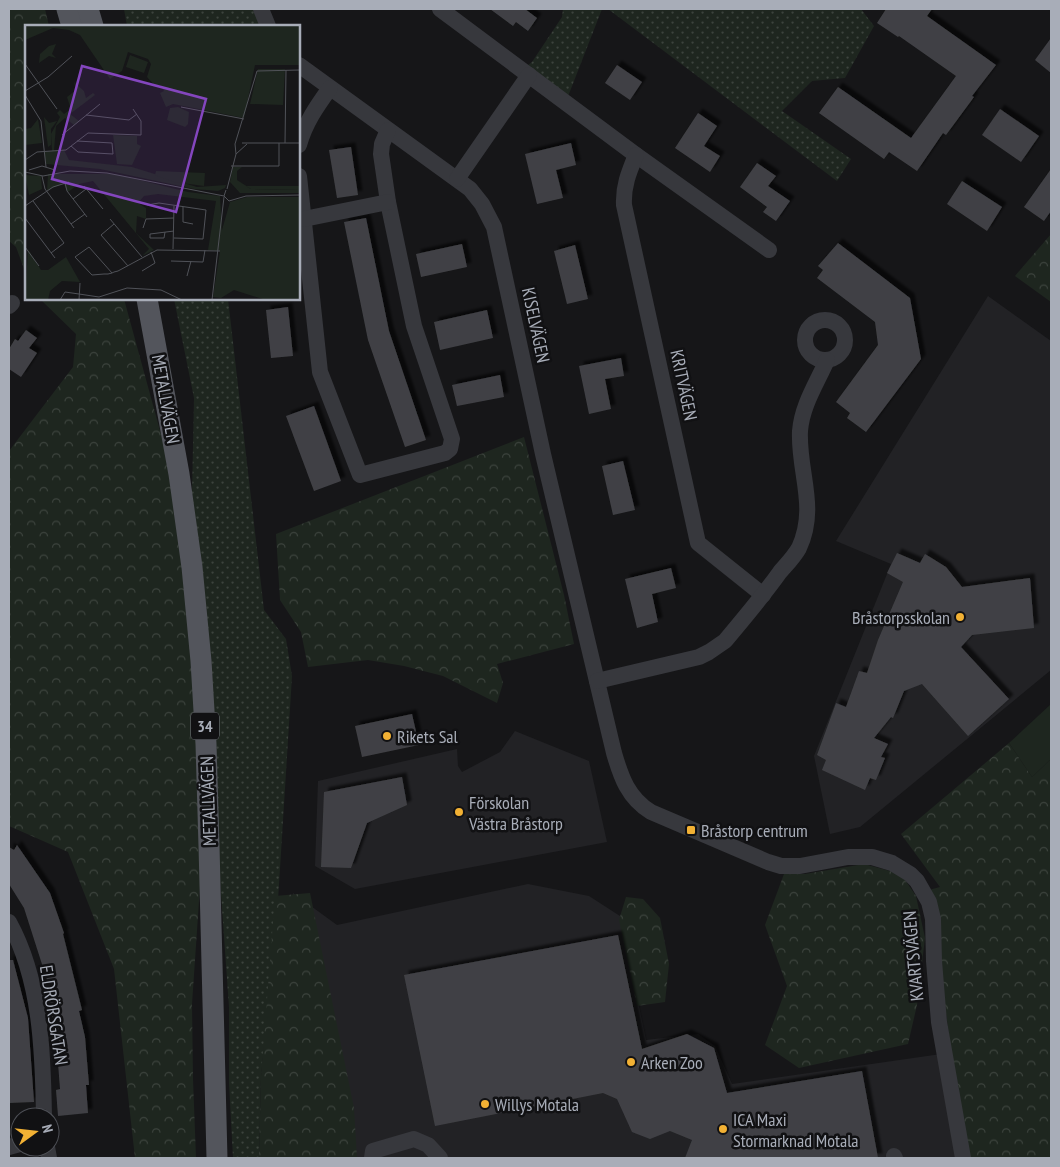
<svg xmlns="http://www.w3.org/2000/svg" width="1060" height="1167" viewBox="0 0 1060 1167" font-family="'PT Sans Narrow',sans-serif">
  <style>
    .built { fill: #222225 }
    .grass { fill: url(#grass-dots) }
    .forest { fill: url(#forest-crowns) }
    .park { fill: #1e261f }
    .building { fill: #404145; filter: url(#shadow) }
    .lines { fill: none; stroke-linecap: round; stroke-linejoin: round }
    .minor { stroke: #37383d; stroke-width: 16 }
    .major { stroke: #53555c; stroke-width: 21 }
    .poi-dot { fill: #f2b134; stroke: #111113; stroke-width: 2 }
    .labels { text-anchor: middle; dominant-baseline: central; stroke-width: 5; stroke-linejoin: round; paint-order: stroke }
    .shield { fill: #111113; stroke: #7b7e86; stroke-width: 1 }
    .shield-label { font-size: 16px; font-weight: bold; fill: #a8adb8 }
    .street-label { font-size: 18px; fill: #a8adb8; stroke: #111113 }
    .poi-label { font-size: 18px; fill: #a8adb8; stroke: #111113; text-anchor: start }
    .inset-road { fill: none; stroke: #505258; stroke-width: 1 }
    .view { fill: #8446be; fill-opacity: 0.15; stroke: #8446be; stroke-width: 2.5 }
    .inset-edge { fill: none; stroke: #a8adb8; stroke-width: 2.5 }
  </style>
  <defs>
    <pattern id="grass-dots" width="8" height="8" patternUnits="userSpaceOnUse" patternTransform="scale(1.25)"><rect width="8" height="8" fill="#1e261f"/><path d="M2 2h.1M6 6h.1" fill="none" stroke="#3c433d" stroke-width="1.8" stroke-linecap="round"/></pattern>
    <pattern id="forest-crowns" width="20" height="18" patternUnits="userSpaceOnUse" patternTransform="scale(1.25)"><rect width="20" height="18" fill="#1e261f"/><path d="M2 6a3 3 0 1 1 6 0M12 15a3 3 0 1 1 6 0" fill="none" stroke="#3c433d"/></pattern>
    <filter id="shadow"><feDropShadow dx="4.5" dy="-4.5" stdDeviation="1" flood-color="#0009"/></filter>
  </defs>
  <rect width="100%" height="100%" fill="#161618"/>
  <g class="built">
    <polygon points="988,296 1051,341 1051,670 860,827 830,834 814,756 891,564 836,541"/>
    <polygon points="515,731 589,761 607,842 355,889 315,866 318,781 457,749 458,766 462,772 500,752"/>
    <polygon points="528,884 589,896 620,916 646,1040 698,1034 715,1046 732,1084 948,1053 966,1158 301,1158 293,893 337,925"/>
  </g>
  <g class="grass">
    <polygon points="124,9 259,9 268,26 127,26"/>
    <polygon points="563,9 602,9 567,99 523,69 532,62 562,17"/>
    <polygon points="608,9 861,9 874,26 845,78 812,81 782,111 851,159 837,181"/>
    <polygon points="174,299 228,299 264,610 286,639 292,676 278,900 261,1077 259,1158 233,1158 229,1083 229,1007 210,739 191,544 194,398"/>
  </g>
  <g class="forest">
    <polygon points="9,9 45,9 49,26 26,26 26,274 16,247 9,241"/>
    <polygon points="1051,234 1051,302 1015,276"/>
    <polygon points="40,299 124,299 191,544 210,739 192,1004 193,1079 196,1158 135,1158 114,969 68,852 9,826 9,451 73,367 76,334"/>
    <polygon points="524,437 564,595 574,644 497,664 503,683 497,703 443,676 404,666 368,660 308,667 301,632 280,600 276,534"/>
    <polygon points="1009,743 1032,777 1051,759 1051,1158 966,1158 929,890 940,887 901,834"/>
    <polygon points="864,864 901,874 916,896 925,938 917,1005 908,1044 799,1068 765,1045 787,986 765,925 784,874 805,874"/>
    <polygon points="310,893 354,1108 357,1158 259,1158 261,1077 275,896"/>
    <polygon points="626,897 643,899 660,918 669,964 665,1002 637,1006 619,920"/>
  </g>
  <polygon class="park" points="1051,704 1051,759 1032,777 1009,743"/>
  <g class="building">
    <polygon points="490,9 525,9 537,18 528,31 516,22 513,26"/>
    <polygon points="886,9 932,9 927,16 996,65 972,96 974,97 946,135 943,133 917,171 889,152 884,159 819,113 838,87 911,138 956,76 899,36 898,37 877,23"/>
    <polygon points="1051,38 1051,73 1035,60"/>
    <polygon points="617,65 642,82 630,100 605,83"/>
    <polygon points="1000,109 1039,136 1021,162 982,135"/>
    <polygon points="698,113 717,126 704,146 720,156 710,172 675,148"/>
    <polygon points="571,143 576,165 556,170 563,198 537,204 525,154"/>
    <polygon points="351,147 358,195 337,198 329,150"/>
    <polygon points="757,163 776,176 768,186 790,201 776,221 763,212 767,207 740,187"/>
    <polygon points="1051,169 1051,211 1044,221 1024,207"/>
    <polygon points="962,181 1002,207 987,231 947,204"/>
    <polygon points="366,218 389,331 426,440 405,447 368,340 344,222"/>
    <polygon points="838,243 910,298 921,359 866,432 847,418 850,413 836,402 878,345 875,322 817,278 823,270 818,266"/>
    <polygon points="462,244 467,267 421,277 416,254"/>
    <polygon points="575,245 588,299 567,304 554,251"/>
    <polygon points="288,307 293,356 271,358 266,310"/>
    <polygon points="487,310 493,338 440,350 434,322"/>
    <polygon points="26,330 37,338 29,348 37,353 21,377 9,369 9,349 15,339 18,341"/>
    <polygon points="621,358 624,376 605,379 611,409 589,414 579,366"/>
    <polygon points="500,375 504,397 457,406 452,385"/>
    <polygon points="314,406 341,481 314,491 286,416"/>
    <polygon points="623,461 635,510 613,515 602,466"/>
    <polygon points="897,553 920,563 925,554 946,567 962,587 1030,578 1034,628 972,635 961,647 1009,699 968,736 922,684 904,691 893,718 891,717 874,738 888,744 881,757 885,758 876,780 870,778 865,790 822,770 826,760 817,755 836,703 846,707 859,671 867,673 878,640 903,582 887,573"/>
    <polygon points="671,568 676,588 652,594 658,622 637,628 625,579"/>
    <polygon points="412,714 419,745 362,757 355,726"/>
    <polygon points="402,777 407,805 367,823 351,868 321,867 324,792"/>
    <polygon points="17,845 50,893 64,933 63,934 82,1010 79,1011 85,1037 89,1085 86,1085 88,1113 58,1116 56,1090 60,1089 58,1063 63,1062 45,984 48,983 24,908 9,884 9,847 14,850"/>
    <polygon points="618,935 642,1049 687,1034 714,1048 727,1093 862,1071 878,1158 685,1158 692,1140 670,1131 650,1139 632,1132 617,1099 603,1093 435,1126 404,975"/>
    <polygon points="9,960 13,960 28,1018 34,1102 9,1103"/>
  </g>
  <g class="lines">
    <g class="minor">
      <polyline points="261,9 268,26"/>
      <polyline points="440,9 636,155 769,250"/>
      <path d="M299,65L470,189L482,204L494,227L543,454L614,753C621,777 628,798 651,812L768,862L781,866H800L848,857H872L892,863L910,874L917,881L929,902L933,919L934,961L939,1022L963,1158"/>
      <path d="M299,145C305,123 317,106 330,88"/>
      <path d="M636,155C629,172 623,186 624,205L698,543L763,595"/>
      <polyline points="299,176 320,372 360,475 445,453 450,449 452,439 414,326 388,202 381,154 382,144 388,130"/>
      <polyline points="457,179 529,75"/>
      <polyline points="304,219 388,202"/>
      <polyline points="9,306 12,303"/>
      <circle cx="825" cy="340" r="20"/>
      <path d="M597,681L699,657L709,652L725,641C744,618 763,596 780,572C786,565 794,557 799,548C818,507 798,472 800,431C802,405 817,383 827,360"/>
      <path d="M9,922C41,980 43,1052 44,1117"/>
      <polyline points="9,1147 20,1144"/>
      <polyline points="47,1147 49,1158"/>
      <polyline points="894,1156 895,1158"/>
      <polyline points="372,1158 373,1151 414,1139 428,1145 440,1158"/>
    </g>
    <g class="major">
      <polyline points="67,9 72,26"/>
      <polyline points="88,9 93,26"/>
      <polyline points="147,299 179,474 192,567 201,661 206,744 209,846 217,1158"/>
    </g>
  </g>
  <g class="poi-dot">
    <circle cx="960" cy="617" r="5"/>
    <circle cx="387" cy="736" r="5"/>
    <circle cx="459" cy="812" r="5"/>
    <rect x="686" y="825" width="10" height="10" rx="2.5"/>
    <circle cx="631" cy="1062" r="5"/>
    <circle cx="485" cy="1104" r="5"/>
    <circle cx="723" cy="1129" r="5"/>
  </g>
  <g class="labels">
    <rect class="shield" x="191" y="712.5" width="28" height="27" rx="4"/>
    <g class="shield-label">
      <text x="205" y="726">34</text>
    </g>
    <g class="street-label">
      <text transform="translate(536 325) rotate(78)">KISELVÄGEN</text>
      <text transform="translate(684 385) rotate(78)">KRITVÄGEN</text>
      <text transform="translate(166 399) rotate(80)">METALLVÄGEN</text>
      <text transform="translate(208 801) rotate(-92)">METALLVÄGEN</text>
      <text transform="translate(913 956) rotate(-95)">KVARTSVÄGEN</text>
      <text transform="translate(54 1015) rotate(81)">ELDRÖRSGATAN</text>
    </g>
    <g class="poi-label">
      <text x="950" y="617" text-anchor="end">Bråstorpsskolan</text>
      <text x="397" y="736">Rikets Sal</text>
      <text x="469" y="802">Förskolan<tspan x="469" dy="21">Västra Bråstorp</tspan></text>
      <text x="701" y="830">Bråstorp centrum</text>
      <text x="641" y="1062">Arken Zoo</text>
      <text x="495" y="1104">Willys Motala</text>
      <text x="733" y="1119">ICA Maxi<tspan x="733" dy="21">Stormarknad Motala</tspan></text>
    </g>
  </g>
  <g transform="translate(25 25)">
    <rect width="275" height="275" fill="#161618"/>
    <path d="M31,19L27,29L31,33L24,31L14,38L15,29L24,21ZM233,44H260L258,80L225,79ZM49,57L59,66L61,73L68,68L70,70L45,89L54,96L49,100L40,93L31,101L29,126L39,125L44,135L107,142L172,162L201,160L200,163L193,166L169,164L75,144L21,139L19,127L27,126L26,109L35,92L32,88L35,85L39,89L46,84L42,72L51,65ZM208,142H217L212,146V155L226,164L275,165V168H215L205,157ZM3,224L16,245H23L41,232L55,257L37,256L25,266L23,275H0Z" fill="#1e261f"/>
    <path d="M6,0H275V40H230L219,93L148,79L141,82L135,68L139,66L135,60L131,62L122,52L126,39L123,34L103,27L97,46L85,54L55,10L44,5L28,3L0,15V2ZM153,82L164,87L163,99L160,102L142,95L145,83ZM19,92L24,98L32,96L26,104V120L23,122ZM13,94L17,118L0,120V104L6,103ZM88,110L112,111V119L116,121L107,140L92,139ZM131,146L180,148L179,161L149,157L130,150ZM23,149H90L163,167L195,171L197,205L205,177L222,172H275V275H241L209,265L196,273L188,272L195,226L183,225L191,176L133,169L119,171L113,178L121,183V194L112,191L111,208L129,225L117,231L124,224L68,156L54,159L43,167L38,158L22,166ZM0,150L16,151L17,164L4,170ZM221,161H275V165L226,164Z" fill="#1e261f"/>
    <path d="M105,30L123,37L119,48L101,42Z" fill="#1e261f"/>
    <path class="inset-road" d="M0,39L32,84M0,66L23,52L47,31M0,70L16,96L21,142M156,82L219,94M61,90L104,95L112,89M37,110L75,79M217,118H275M260,118L261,45M46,121L53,127L88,129L87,118L52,116M211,129L210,119L232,46L275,45M0,135L12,127L41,125L63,108L116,110V96L108,84M206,141H254V118M4,145L17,141L30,145M0,147L18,151L45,146L82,148L199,171M17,151L20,164L49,203M40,158L42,166L62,192M59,161L78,184M202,164L211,129L222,119M201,165L199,171L204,176L221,171L275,170M48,174L61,164M8,176L39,218L26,228M122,180L134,178L181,185L178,214L149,213M0,181L28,162L44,157M158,182V197L168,199M0,193L30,233M85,194L117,232M46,199L60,189M89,199L76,210L103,241M118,203L121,194L149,193M140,207L139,213H125V209L149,206M0,222L14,241M148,224L149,181M146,236L178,237L180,225M117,246L130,238L126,227M87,248L64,222L50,232L67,250L79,249H83L87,248L89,247L93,246L132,225L195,226M162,251L166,236M54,269L74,272L102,263L136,265L157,275M35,275L40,267L54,269M54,275L55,258M187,275L199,172"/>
    <path class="view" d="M57,41L181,74L151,187L27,154Z"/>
    <rect width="275" height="275" class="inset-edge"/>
  </g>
  <rect width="1060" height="1167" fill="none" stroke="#a8adb8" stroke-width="20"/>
  <g transform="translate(35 1132) rotate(75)"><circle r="24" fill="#111113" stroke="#4d4f55"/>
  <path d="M0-4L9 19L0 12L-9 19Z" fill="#f2b134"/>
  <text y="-8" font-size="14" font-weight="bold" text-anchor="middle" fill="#a8adb8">N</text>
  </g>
</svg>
